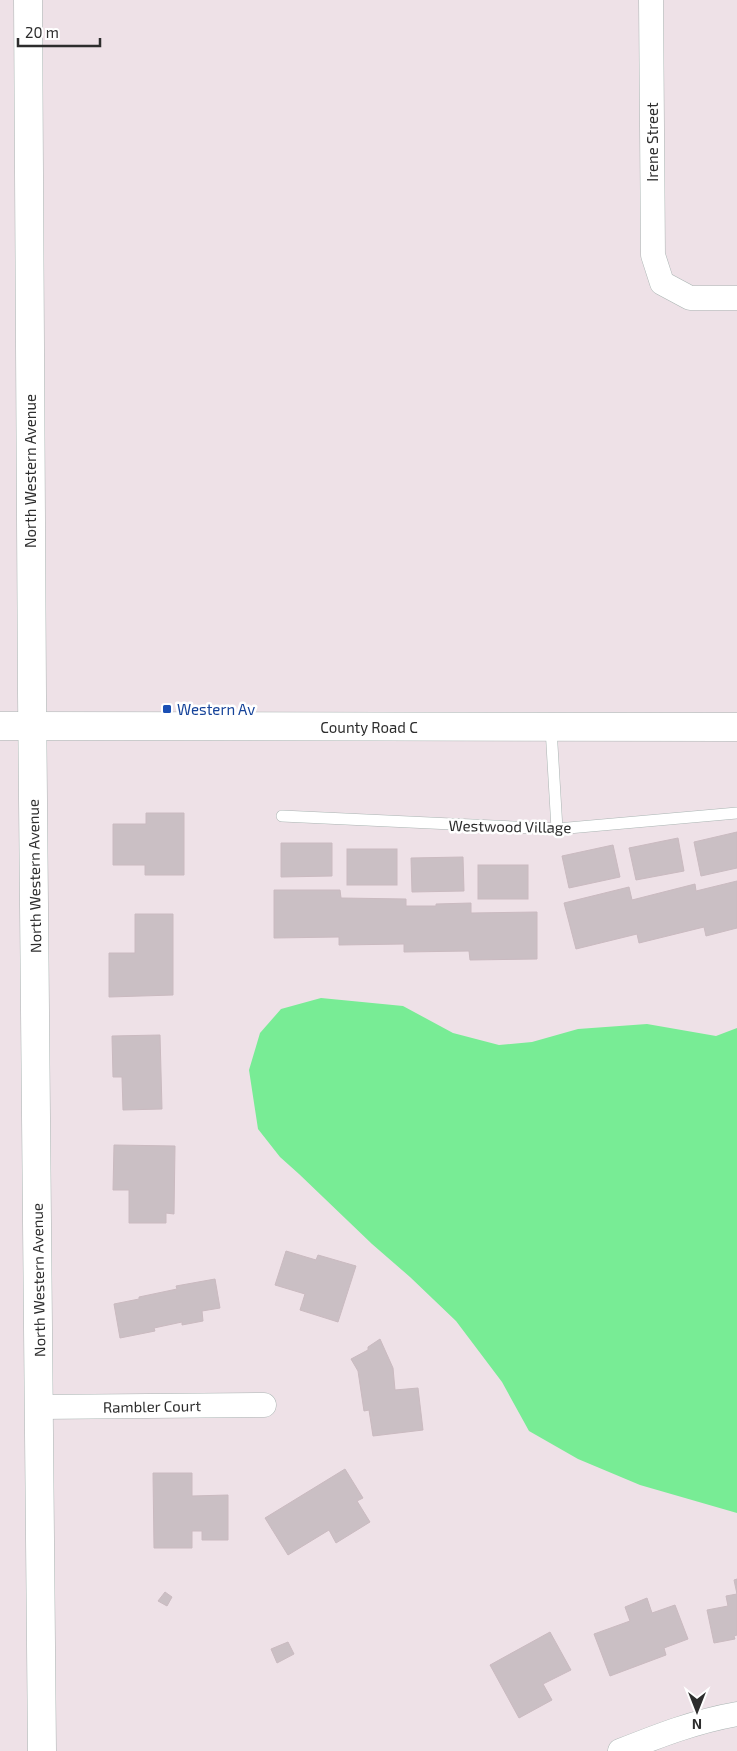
<svg xmlns="http://www.w3.org/2000/svg" width="737" height="1751" viewBox="0 0 737 1751" font-family="'Exo 2',sans-serif">
  <style>
    .water { fill: #78ec95 }
    .building { fill: #cabfc4; stroke: #cabac0 }
    .lines { fill: none; stroke-linecap: round; stroke-linejoin: round }
    .lane-casing { stroke: #aab5b3; stroke-width: 12 }
    .street-casing { stroke: #aab5b3; stroke-width: 25 }
    .secondary-casing { stroke: #aab5b3; stroke-width: 29 }
    .lane { stroke: #fff; stroke-width: 11 }
    .street { stroke: #fff; stroke-width: 24 }
    .secondary { stroke: #fff; stroke-width: 28 }
    .transit-dot { fill: #1a4fb4; stroke: #fff; stroke-width: 2 }
    .labels { text-anchor: middle; dominant-baseline: central; stroke-width: 5; stroke-linejoin: round; paint-order: stroke }
    .street-label { font-size: 15px; fill: #2d2d2d; stroke: #fff }
    .transit-label { font-size: 15px; fill: #164399; stroke: #fff; text-anchor: start }
  </style>
  <rect width="100%" height="100%" fill="#eee1e7"/>
  <polygon class="water" points="321,998 403,1006 453,1033 499,1045 532,1042 578,1029 647,1024 716,1036 737,1028 737,1513 640,1485 578,1459 529,1431 502,1382 456,1321 410,1277 372,1244 299,1174 280,1157 258,1129 249,1070 260,1033 281,1009"/>
  <g class="building">
    <polygon points="146,813 184,813 184,875 145,875 145,865 113,865 113,824 146,824"/>
    <polygon points="737,832 737,868 701,876 694,842"/>
    <polygon points="678,838 684,871 636,880 629,848"/>
    <polygon points="281,843 332,843 332,876 281,877"/>
    <polygon points="613,845 620,877 569,888 562,856"/>
    <rect x="347" y="849" width="50" height="36"/>
    <polygon points="463,857 464,891 412,892 411,858"/>
    <rect x="478" y="865" width="50" height="34"/>
    <polygon points="737,881 737,928 706,936 704,927 639,943 637,934 576,949 564,903 629,887 632,900 695,884 696,891"/>
    <polygon points="274,890 340,890 341,898 406,899 406,906 436,906 436,904 471,903 471,913 537,912 537,959 470,960 469,951 404,952 404,944 339,945 339,937 274,938"/>
    <polygon points="135,914 173,914 173,995 109,997 109,953 135,953"/>
    <polygon points="160,1035 162,1109 123,1110 122,1077 113,1077 112,1036"/>
    <polygon points="114,1145 175,1146 174,1214 166,1213 166,1223 129,1223 129,1190 113,1190"/>
    <polygon points="286,1251 316,1260 318,1255 356,1266 338,1322 300,1310 305,1294 275,1285"/>
    <polygon points="215,1279 220,1308 202,1311 203,1321 182,1325 182,1322 154,1328 155,1331 120,1338 114,1304 139,1299 139,1297 177,1289 176,1286"/>
    <polygon points="380,1339 393,1368 395,1390 418,1388 423,1430 373,1436 369,1410 364,1411 358,1371 351,1359 368,1350 368,1347"/>
    <polygon points="345,1469 363,1498 357,1501 370,1522 336,1543 329,1530 288,1555 265,1518"/>
    <polygon points="153,1473 192,1473 192,1496 228,1495 228,1540 202,1540 202,1531 192,1531 192,1548 154,1548"/>
    <polygon points="737,1579 737,1635 734,1636 735,1639 714,1643 707,1610 728,1606 726,1596 737,1594 734,1580"/>
    <polygon points="165,1592 172,1597 167,1606 158,1601"/>
    <polygon points="647,1598 652,1613 675,1605 688,1639 664,1648 666,1655 610,1676 594,1634 630,1621 625,1607"/>
    <polygon points="550,1632 571,1670 543,1684 552,1700 519,1718 490,1665"/>
    <polygon points="288,1642 294,1654 277,1663 271,1649"/>
  </g>
  <g class="lines">
    <g class="lane-casing">
      <g id="lane">
        <polyline points="551,728 557,829"/>
        <polyline points="282,816 557,829 737,813"/>
      </g>
    </g>
    <g class="street-casing">
      <g id="street">
        <polyline points="651,0 653,255 662,283 690,298 737,298"/>
        <polyline points="39,1407 264,1405"/>
        <path d="M620,1751C658,1736 696,1721 737,1714"/>
      </g>
    </g>
    <g class="secondary-casing">
      <g id="secondary">
        <polyline points="28,0 32,694 42,1751"/>
        <polyline points="0,726 737,727"/>
      </g>
    </g>
    <use href="#lane" class="lane"/>
    <use href="#street" class="street"/>
    <use href="#secondary" class="secondary"/>
  </g>
  <rect class="transit-dot" x="162" y="704" width="10" height="10" rx="2.5"/>
  <g class="labels">
    <g class="street-label">
      <text transform="translate(652 142) rotate(-90)">Irene Street</text>
      <text transform="translate(30 471) rotate(-90)">North Western Avenue</text>
      <text x="369" y="727">County Road C</text>
      <text transform="translate(510 826) rotate(1)">Westwood Village</text>
      <text transform="translate(34 876) rotate(-91)">North Western Avenue</text>
      <text transform="translate(38 1280) rotate(-91)">North Western Avenue</text>
      <text transform="translate(152 1406) rotate(-1)">Rambler Court</text>
    </g>
    <g class="transit-label">
      <text x="177" y="709">Western Av</text>
    </g>
  </g>
  <g transform="translate(697 1711) rotate(180)" stroke="#ffffff" stroke-width="4" paint-order="stroke">
  <path d="M0-4L9 19L0 12L-9 19Z" fill="#2d2d2d"/>
  <text y="-8" font-size="14" font-weight="bold" text-anchor="middle" fill="#2d2d2d">N</text>
  </g>
  <path d="M18 38v8h82v-8" fill="none" stroke="#2d2d2d" stroke-width="2.5"/>
  <text x="25" y="38" font-size="15" fill="#2d2d2d" stroke="#ffffff" stroke-width="4" paint-order="stroke">20 m</text>
</svg>
